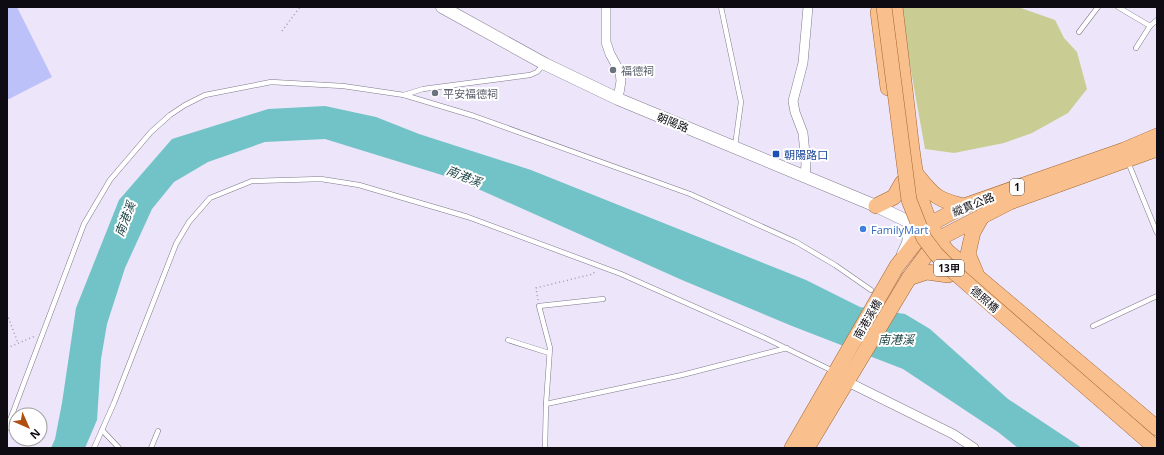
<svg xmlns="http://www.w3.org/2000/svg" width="1164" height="455" viewBox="0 0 1164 455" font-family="'Open Sans','Noto Sans TC',sans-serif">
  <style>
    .green { fill: #c9cd94 }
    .water { fill: #72c3c7 }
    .building { fill: #bcc1fa }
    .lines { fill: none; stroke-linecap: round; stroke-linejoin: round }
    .service-casing { stroke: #80798b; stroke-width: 5.5 }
    .minor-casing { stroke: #80798b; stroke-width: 10 }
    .tertiary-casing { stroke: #80798b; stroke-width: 13 }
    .primary-casing { stroke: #a46530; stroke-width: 16 }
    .path { stroke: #a39dac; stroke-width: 1.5; stroke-dasharray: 1 3; stroke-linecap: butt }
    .service { stroke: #fff; stroke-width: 4.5 }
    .minor { stroke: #fff; stroke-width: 9 }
    .tertiary { stroke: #fff; stroke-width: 12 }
    .primary { stroke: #f9bf8c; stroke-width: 15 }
    .primary-bridge-casing { stroke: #a46530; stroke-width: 16; stroke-linecap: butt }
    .primary-bridge { stroke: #f9bf8c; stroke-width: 15 }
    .worship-dot { fill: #6b7280; stroke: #fff; stroke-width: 1.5 }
    .transit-dot { fill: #1a4fb4; stroke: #fff; stroke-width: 1.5 }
    .shop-dot { fill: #3f7fe0; stroke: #fff; stroke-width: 1.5 }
    .labels { text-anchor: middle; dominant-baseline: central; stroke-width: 4; stroke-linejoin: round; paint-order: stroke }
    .shield { fill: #fff; stroke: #565559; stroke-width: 1 }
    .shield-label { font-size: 10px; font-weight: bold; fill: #0e0c12 }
    .worship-label { font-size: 11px; fill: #5b616d; stroke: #fff; text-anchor: start }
    .street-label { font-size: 11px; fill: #0e0c12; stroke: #fff }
    .transit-label { font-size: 11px; fill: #164399; stroke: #fff; text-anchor: start }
    .shop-label { font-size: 11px; fill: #366cbe; stroke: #fff; text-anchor: start }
    .water-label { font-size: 12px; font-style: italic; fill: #204749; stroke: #fff }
  </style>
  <rect width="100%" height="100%" fill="#ede5f9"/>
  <polygon class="green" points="902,7 1018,7 1055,20 1064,38 1077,52 1087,89 1068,113 1032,133 1004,143 954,153 925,149 906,43"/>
  <polygon class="water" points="325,106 376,117 419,134 531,170 806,280 860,307 905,314 930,329 1008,399 1082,448 1018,448 998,432 903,369 792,326 682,280 458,180 325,139 265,142 208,162 174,182 152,209 125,268 107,324 101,359 97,420 85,448 51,448 55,439 62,403 76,308 119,200 172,139 268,109"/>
  <polygon class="building" points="7,7 17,7 52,77 7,100"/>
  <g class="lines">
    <g class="service-casing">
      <g id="service">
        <polyline points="721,7 741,102 735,146"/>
        <polyline points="1118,7 1150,26 1157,20"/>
        <polyline points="1079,32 1098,7"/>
        <polyline points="1136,48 1150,26"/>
        <polyline points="404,95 423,89 530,75 537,72 543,65"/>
        <polyline points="1128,162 1157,233"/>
        <polyline points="1093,326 1157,296"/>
        <polyline points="508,340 549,353"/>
        <polyline points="546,404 550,348 539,306 603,299"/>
        <polyline points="7,428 84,224 110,180 151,132 170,115 185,105 205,95 271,82 343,86 404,95 474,116 690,194 796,242 835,265 871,290"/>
        <polyline points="102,430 119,448"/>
        <polyline points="94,448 114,403 176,244 189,222 210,198 252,181 321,179 359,185 468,217 621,274 765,338 833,371"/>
        <polyline points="151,448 158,431"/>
        <polyline points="545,448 546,404 682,375 787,348"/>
      </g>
    </g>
    <g class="minor-casing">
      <g id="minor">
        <polyline points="606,7 606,42 610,54 620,72 621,81 618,99"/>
        <polyline points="805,177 806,164 803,133 795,112 793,101 803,63 808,7"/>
        <polyline points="846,381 953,434 974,448"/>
      </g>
    </g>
    <g class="tertiary-casing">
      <g id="tertiary">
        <polyline points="442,7 545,64 618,99 876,206 924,229"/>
        <polyline points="903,254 908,243 911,222"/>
      </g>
    </g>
    <g class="primary-casing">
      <g id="primary">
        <path d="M895,7C899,40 903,74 907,107C913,156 915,211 947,251L1157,428"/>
        <polyline points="878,12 888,88"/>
        <path d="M917,175C934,196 937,200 964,206"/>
        <polyline points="876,206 894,197 902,183"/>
        <polyline points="976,273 968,254 973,232 982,216"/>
        <polyline points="909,278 927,272 948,275"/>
        <polyline points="792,448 897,266 930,224 964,206 1124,150 1157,136"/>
        <polyline points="807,448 909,278 938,239 1010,202 1157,149"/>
      </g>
    </g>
    <g class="path">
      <polyline points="282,31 300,7"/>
      <polyline points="538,300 536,288 593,274 595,271"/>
      <polyline points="7,314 18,343"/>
      <polyline points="7,348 35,336"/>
    </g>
    <use href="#service" class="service"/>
    <use href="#minor" class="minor"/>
    <use href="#tertiary" class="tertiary"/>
    <use href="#primary" class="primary"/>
    <g class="primary-bridge-casing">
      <polyline id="primary-bridge" points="884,7 909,200 924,238 936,254 953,271 1156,448"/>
    </g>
    <use href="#primary-bridge" class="primary-bridge"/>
  </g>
  <g class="worship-dot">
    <circle cx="613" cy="70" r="4"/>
    <circle cx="435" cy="93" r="4"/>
  </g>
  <rect class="transit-dot" x="772" y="150" width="8" height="8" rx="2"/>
  <circle class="shop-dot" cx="863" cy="229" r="4"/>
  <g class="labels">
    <g class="shield">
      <rect x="1010" y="179" width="14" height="16" rx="3"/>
      <rect x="934" y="260" width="30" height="16" rx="3"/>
    </g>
    <g class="shield-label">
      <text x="1017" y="187">1</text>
      <text x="949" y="268">13甲</text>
    </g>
    <g class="worship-label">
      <text x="621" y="70">福德祠</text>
      <text x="443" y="93">平安福德祠</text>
    </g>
    <g class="street-label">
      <text transform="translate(673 122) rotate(22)">朝陽路</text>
      <text transform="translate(973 204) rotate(-22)">縱貫公路</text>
      <text transform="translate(985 299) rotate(41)">德照橋</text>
      <text transform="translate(867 319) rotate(-60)">南港溪橋</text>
    </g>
    <g class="transit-label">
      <text x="784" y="154">朝陽路口</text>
    </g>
    <g class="shop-label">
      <text x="871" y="229">FamilyMart</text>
    </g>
    <g class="water-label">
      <text transform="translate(464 176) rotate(22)">南港溪</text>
      <text transform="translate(125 219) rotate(-69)">南港溪</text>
      <text x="896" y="339">南港溪</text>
    </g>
  </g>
  <rect width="1164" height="455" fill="none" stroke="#0e0c12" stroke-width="16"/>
  <g transform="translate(28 427) rotate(135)"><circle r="19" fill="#ffffff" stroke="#9f9ea0"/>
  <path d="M0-3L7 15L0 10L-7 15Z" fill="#b04f11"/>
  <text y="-6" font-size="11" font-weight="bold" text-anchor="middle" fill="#0e0c12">N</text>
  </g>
</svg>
